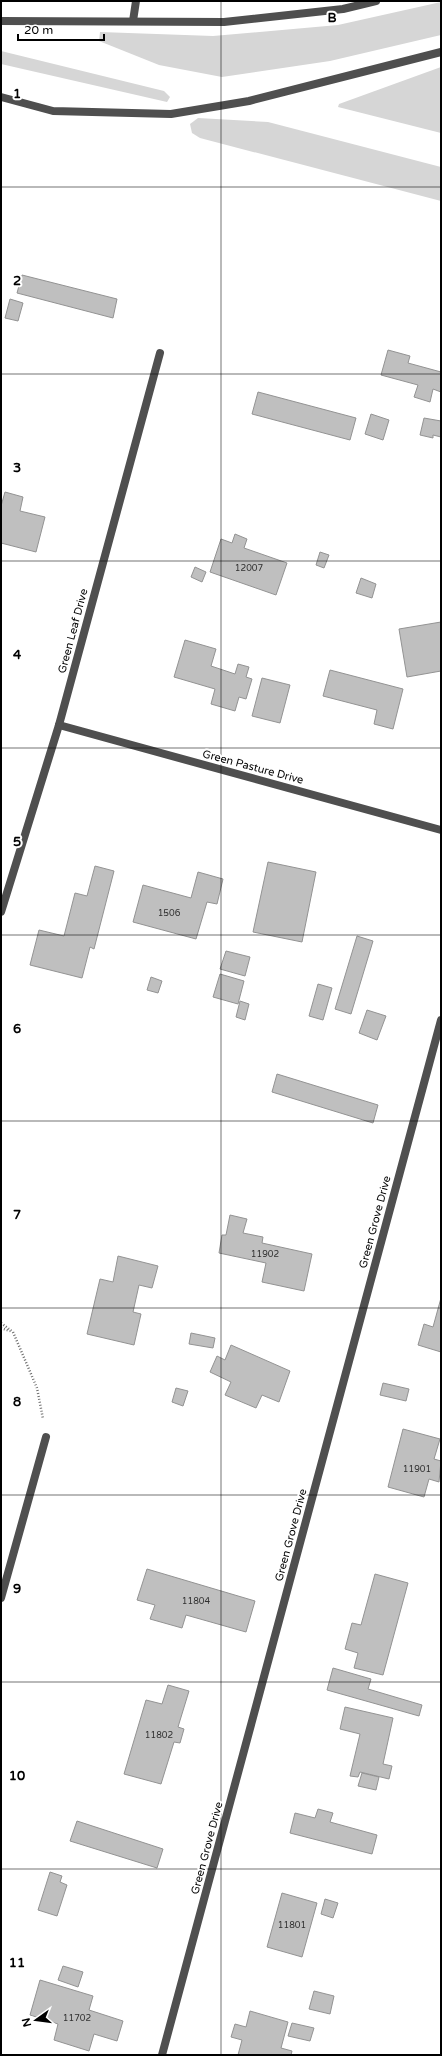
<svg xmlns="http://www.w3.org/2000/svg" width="442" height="2056" viewBox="0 0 442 2056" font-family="'Varela Round',sans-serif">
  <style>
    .green { fill: #d6d6d6 }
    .building { fill: #bfbfbf; stroke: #939393 }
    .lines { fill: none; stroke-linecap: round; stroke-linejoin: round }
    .path { stroke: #717171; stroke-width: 2.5; stroke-dasharray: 1 2; stroke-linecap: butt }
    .service { stroke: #4f4f4f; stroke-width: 8 }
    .minor { stroke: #4f4f4f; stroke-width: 8 }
    .grid { fill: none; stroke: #000; stroke-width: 1; stroke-opacity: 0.55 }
    .labels { text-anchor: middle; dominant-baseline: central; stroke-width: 4; stroke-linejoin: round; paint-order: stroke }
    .number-label { font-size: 9px; fill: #303030 }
    .street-label { font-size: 11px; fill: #000; stroke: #fff }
    .grid-label { font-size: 13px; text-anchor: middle; font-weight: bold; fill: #000; stroke: #fff; stroke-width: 4; stroke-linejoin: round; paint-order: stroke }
  </style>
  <rect width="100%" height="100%" fill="#fff"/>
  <g class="green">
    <polygon points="441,2 441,35 330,61 222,77 159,65 99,41 100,32 213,36 338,25"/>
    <polygon points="1,51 164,91 170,97 167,102 1,64"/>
    <polygon points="441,67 441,133 338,107 339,104"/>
    <polygon points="198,118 268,122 441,167 441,201 200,138 192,133 190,124"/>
  </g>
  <g class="building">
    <polygon points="22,275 117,299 113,318 17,293"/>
    <polygon points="10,299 23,303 18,321 5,318"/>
    <polygon points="388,350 410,356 408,363 441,372 441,392 433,389 430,402 414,397 418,385 381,375"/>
    <polygon points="258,392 356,418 350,440 252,414"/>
    <polygon points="371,414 389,420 383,440 365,434"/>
    <polygon points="424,418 441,421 441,437 433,435 433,438 420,435"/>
    <polygon points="5,492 23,497 20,511 45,517 36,552 1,543 1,506"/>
    <polygon points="235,534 247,539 244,548 287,563 276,595 210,572 221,539 232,543"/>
    <polygon points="320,552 329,555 324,568 316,565"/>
    <polygon points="195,567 206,572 202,582 191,577"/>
    <polygon points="361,578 376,584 372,598 356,593"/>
    <polygon points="441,622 441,671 407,677 399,629"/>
    <polygon points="185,640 216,649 211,666 235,674 238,664 249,667 246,677 252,679 246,699 239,697 235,711 211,704 215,689 174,677"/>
    <polygon points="330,670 403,689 393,729 374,724 377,710 323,696"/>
    <polygon points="262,678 290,685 280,723 252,716"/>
    <polygon points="268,862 316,872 302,942 253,932"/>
    <polygon points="95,866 114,871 94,949 90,947 82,978 30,965 39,930 64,936 75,893 87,896"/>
    <polygon points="198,872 223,879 217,904 207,902 196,939 133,922 143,885 191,898"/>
    <polygon points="357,936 373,941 351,1014 335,1009"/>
    <polygon points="226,951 250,957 245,976 220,969"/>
    <polygon points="220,974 244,981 238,1004 213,997"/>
    <polygon points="151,977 162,981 158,993 147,990"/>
    <polygon points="318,984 332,988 323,1020 309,1016"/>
    <polygon points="240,1001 249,1004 245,1020 236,1017"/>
    <polygon points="367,1010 386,1016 377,1040 359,1033"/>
    <polygon points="277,1074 378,1105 373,1123 272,1092"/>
    <polygon points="230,1215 247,1219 243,1233 263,1237 262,1243 312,1254 304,1291 262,1282 266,1263 219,1253 222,1235 226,1235"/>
    <polygon points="118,1256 158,1266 152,1288 139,1285 133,1312 141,1314 134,1345 87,1334 100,1279 113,1282"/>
    <polygon points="441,1298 441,1352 418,1345 424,1324 433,1327"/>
    <polygon points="191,1333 215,1338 213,1348 189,1344"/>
    <polygon points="231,1345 290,1371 279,1402 262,1395 256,1408 225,1395 231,1382 210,1372 217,1356 225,1360"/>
    <polygon points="383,1383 409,1389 406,1401 380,1395"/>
    <polygon points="176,1388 188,1391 183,1406 172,1402"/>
    <polygon points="403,1429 440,1439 434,1459 441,1461 439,1482 429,1479 424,1497 388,1487"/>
    <polygon points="147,1569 255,1601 246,1632 186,1615 182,1628 150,1619 155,1605 137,1600"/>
    <polygon points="375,1574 408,1583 383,1675 354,1668 358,1653 345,1649 352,1623 361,1625"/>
    <polygon points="333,1668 371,1679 368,1689 422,1705 419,1716 327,1690"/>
    <polygon points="168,1685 189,1691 178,1727 184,1729 180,1743 174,1742 161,1784 124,1774 146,1700 162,1704"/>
    <polygon points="345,1707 393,1718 383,1764 392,1766 389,1779 360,1772 358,1777 350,1776 360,1734 340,1729"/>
    <polygon points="362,1773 379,1777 376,1790 358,1786"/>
    <polygon points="318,1809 333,1813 330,1822 377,1835 372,1854 290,1833 295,1813 315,1818"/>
    <polygon points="77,1821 163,1849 157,1868 70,1841"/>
    <polygon points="50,1872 62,1876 60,1882 67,1885 57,1916 38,1910"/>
    <polygon points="282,1893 317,1903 302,1957 267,1947"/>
    <polygon points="325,1899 338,1903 333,1918 321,1914"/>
    <polygon points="63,1966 83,1972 78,1987 58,1980"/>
    <polygon points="40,1980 93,1996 89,2010 123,2021 117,2041 94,2034 89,2051 54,2040 58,2024 30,2015"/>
    <polygon points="314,1991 334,1996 330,2014 309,2009"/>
    <polygon points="250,2011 288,2022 281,2048 292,2051 291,2055 238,2055 242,2040 231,2037 235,2024 246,2027"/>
    <polygon points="292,2023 314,2028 310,2041 288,2036"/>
  </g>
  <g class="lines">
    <g class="path">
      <polyline points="1,1323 13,1332 37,1388 43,1419"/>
      <polyline points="1,1328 10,1331"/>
    </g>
    <g class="service">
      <polyline points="133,21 136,1"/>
      <polyline points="1,1598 46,1437"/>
    </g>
    <g class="minor">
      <polyline points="1,21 224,22 343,9 376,1"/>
      <polyline points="1,97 53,111 171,114 249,101 441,52"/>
      <polyline points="59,725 441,830"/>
      <polyline points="1,912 59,725 160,353"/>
      <polyline points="162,2055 441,1020"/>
    </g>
  </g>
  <path class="grid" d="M221,1V2055M1,187H441M1,374H441M1,561H441M1,748H441M1,935H441M1,1121H441M1,1308H441M1,1495H441M1,1682H441M1,1869H441"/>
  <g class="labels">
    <g class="number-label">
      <text x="249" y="568">12007</text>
      <text x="169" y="913">1506</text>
      <text x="265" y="1254">11902</text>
      <text x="417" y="1469">11901</text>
      <text x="196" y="1601">11804</text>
      <text x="159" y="1735">11802</text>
      <text x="292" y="1925">11801</text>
      <text x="77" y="2018">11702</text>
    </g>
    <g class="street-label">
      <text transform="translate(73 631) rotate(-75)">Green Leaf Drive</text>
      <text transform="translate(253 767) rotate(15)">Green Pasture Drive</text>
      <text transform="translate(375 1222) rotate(-75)">Green Grove Drive</text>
      <text transform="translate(291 1535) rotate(-75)">Green Grove Drive</text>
      <text transform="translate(207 1848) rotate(-75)">Green Grove Drive</text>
    </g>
  </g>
  <g class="grid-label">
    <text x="332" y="22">B</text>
    <text x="17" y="98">1</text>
    <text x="17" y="285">2</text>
    <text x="17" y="472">3</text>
    <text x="17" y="659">4</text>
    <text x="17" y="846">5</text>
    <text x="17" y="1033">6</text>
    <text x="17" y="1219">7</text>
    <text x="17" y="1406">8</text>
    <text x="17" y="1593">9</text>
    <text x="17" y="1780">10</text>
    <text x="17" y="1967">11</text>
  </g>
  <rect width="442" height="2056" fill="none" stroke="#000000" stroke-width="4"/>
  <g transform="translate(36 2020) rotate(256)" stroke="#ffffff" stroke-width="3" paint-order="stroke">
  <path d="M0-3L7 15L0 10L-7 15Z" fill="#000000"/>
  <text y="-6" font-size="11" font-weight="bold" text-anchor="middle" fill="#000000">N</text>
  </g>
  <path d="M18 34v6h86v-6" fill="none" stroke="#000000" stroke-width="2"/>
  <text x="24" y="34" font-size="12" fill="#000000" stroke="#ffffff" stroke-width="3" paint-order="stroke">20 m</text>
</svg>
